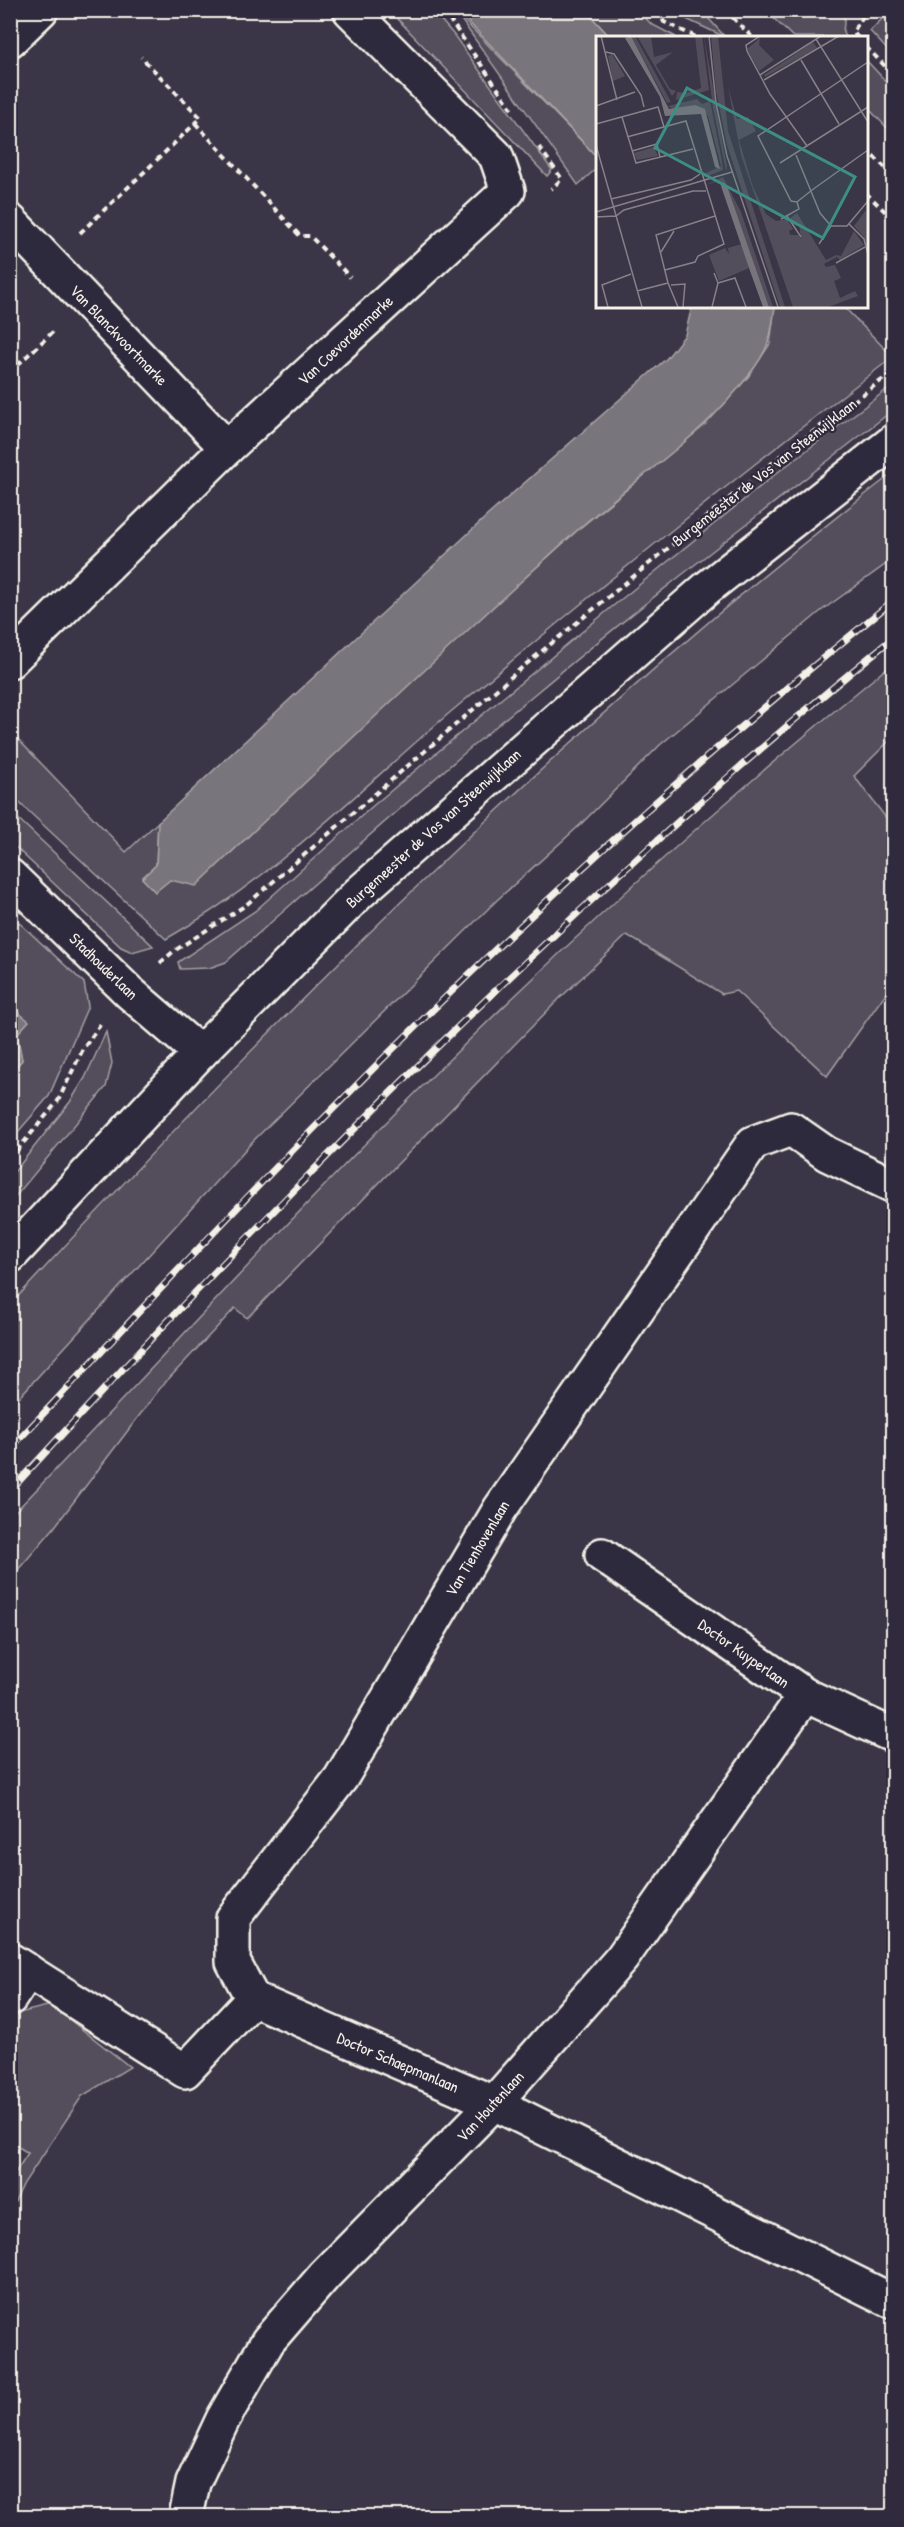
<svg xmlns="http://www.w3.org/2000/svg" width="904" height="2527" viewBox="0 0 904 2527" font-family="'Patrick Hand',sans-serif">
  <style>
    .green { fill: #534e5c; stroke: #a4a0a2; stroke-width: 1.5 }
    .water { fill: #78747b; stroke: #aaa6a7; stroke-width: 1.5 }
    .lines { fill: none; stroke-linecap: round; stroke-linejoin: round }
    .minor-casing { stroke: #f4f1e8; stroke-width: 38 }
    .tertiary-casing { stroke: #f4f1e8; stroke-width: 38 }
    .path { stroke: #f4f1e8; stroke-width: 4; stroke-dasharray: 6 4.5; stroke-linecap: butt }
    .minor { stroke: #2f2a3d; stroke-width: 33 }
    .tertiary { stroke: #2f2a3d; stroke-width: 33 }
    .rail-casing { stroke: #f4f1e8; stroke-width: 7 }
    .rail { stroke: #2f2a3d; stroke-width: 4.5; stroke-dasharray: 14; stroke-linecap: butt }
    .labels { text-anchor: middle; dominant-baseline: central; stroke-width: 4.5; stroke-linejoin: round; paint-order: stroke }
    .street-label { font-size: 16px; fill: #f4f1e8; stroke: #2f2a3d }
    .inset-road { fill: none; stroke: #858187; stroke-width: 1.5 }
    .view { fill: #3d8f86; fill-opacity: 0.15; stroke: #3d8f86; stroke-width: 3 }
    .inset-edge { fill: none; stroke: #f4f1e8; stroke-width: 3 }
  </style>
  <rect width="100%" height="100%" fill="#3b3647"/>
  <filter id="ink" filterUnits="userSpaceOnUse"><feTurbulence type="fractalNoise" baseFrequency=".0167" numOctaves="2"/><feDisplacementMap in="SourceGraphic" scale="12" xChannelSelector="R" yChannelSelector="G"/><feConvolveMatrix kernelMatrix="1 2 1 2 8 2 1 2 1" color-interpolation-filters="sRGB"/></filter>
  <g filter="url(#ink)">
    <g class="green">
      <polygon points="390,11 433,11 453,34 552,170 547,176"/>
      <polygon points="455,11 598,158 598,167 578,185"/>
      <polygon points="586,11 639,11 651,24 676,37 610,37"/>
      <polygon points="669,11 702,11 725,37"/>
      <polygon points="766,11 845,11 843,33 846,37 793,37"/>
      <polygon points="890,11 893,11 893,56 870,31"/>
      <polygon points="866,60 893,89 893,134 867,107"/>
      <path d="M775,306H843L893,357C741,473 593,592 447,715C356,793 271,880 166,939L11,795L10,731L126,852L158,822L156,865L142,878L156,891L422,671L580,528L705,425L748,377L770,344Z"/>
      <path d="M893,385V410C772,505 649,598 531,697C427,783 327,873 226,962L209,968L180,969L178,962L255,911L375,804L613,606L778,472Z"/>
      <path d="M893,473V559L821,611L660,745L580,825L497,900L253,1141L11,1406V1304C285,1007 572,720 893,473Z"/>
      <path d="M893,663V737L854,776L893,827V983L827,1076L736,991L722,994L627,935L559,999L247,1318L235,1308L161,1387L53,1529L11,1578V1516C161,1361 305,1200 460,1049C598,913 743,784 893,663Z"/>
      <polygon points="11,812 153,946 132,952 121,947 11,843"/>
      <polygon points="11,915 84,983 88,1006 49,1096 11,1140 11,1073 22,1060 17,1034 28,1021 15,1010 11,1014 10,953 14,949 11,946"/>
      <polygon points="106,1032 112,1063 106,1087 11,1202 11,1176 70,1102 85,1078"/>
      <polygon points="51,2005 130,2067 82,2096 24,2183 11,2210 11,2179 28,2153 11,2142 11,2015"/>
    </g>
    <g class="water">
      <polygon points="458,11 586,11 610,37 598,38 598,158"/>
      <path d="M692,306H775C771,338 769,350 748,376C701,439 631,481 574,533C446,649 321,767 196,886L170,880L155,892L142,878L156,865L158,822L488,515L667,358L685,335Z"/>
      <polygon points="15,1010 29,1021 17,1034 22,1060 11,1073 11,1014"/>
    </g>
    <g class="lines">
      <g class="minor-casing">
        <g id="minor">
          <polyline points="10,40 41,10"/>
          <polyline points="10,221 227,448"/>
          <polyline points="10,661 227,448 508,191 496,156 350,10"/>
          <polyline points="602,1555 805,1695 894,1736"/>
          <polyline points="10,1960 185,2071 253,1999 494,2103 894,2302"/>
          <polyline points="10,1998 28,1971"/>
          <polyline points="253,1999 233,1962 233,1918 341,1778 500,1509 753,1143 791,1129 827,1154 894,1186"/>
          <polyline points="186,2516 193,2483 223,2419 268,2341 325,2275 494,2103 622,1958 805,1695"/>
        </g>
      </g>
      <g class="tertiary-casing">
        <g id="tertiary">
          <polyline points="10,876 129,992 200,1053"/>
          <polyline points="10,1256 200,1053 359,893 707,588 894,441"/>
        </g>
      </g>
      <g class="path">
        <polyline points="443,10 512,109"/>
        <polyline points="658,10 664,22 698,38"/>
        <polyline points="725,10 753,38"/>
        <polyline points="858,38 853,32 865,13 864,10"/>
        <polyline points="866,47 894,75"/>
        <polyline points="195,123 300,236 310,236 350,277"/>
        <polyline points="539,147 562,179 551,189"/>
        <polyline points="866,149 894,176"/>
        <polyline points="866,193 894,220"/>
        <polyline points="80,233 201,118 141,57"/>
        <polyline points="10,372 56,329"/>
        <polyline points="160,963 174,951 246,905 525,665 781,456 894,371"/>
        <polyline points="10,1159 58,1101 83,1049 102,1022"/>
      </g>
      <use href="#minor" class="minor"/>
      <use href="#tertiary" class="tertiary"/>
      <g class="rail-casing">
        <g id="rail">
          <path d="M10,1449C118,1335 223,1220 333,1109C510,929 697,759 894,600"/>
          <path d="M10,1491C286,1189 576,896 894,637"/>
        </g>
      </g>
      <use href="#rail" class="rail"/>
    </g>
  </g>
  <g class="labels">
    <g class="street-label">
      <text transform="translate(119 335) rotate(46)">Van Blanckvoortmarke</text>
      <text transform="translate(345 340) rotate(-43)">Van Coevordenmarke</text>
      <text transform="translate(764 472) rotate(-38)">Burgemeester de Vos van Steenwijklaan</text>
      <text transform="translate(433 828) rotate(-42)">Burgemeester de Vos van Steenwijklaan</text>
      <text transform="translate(104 966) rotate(44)">Stadhouderlaan</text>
      <text transform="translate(477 1548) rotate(-59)">Van Tienhovenlaan</text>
      <text transform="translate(744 1653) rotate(35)">Doctor Kuyperlaan</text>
      <text transform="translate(398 2062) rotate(23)">Doctor Schaepmanlaan</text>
      <text transform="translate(490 2106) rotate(-47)">Van Houtenlaan</text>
    </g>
  </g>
  <g transform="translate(596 36)">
    <rect width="272" height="272" fill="#3b3647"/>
    <path d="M35,0H39L75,66L71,67ZM41,0H55L58,21L77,16L60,29L74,53L80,55L76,60ZM99,0H106L113,54L80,64L81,56L91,57L105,52ZM108,0L131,131L130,135L117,72ZM115,0H122L132,95L189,271H184L131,109L120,55ZM164,2L163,9L178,24L163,35L151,13ZM217,6L221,12L169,41L168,39ZM16,18L29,40L17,45L12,20ZM132,51L141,83L152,81L160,95L143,104L157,151L170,178L180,185L191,183L197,193L193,195L194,199H202L205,203L203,187L196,188L193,183L201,177L230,224L240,219L245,220L258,195L268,209L244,224L241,221L228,228L230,231L239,229L245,242L238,245L244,262L259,255L262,260L232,271H197L145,119ZM101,63L106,68L114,65L126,125L127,134L109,141L108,138L125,130L112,80L99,69L78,74L72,70ZM58,111L62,120L41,124L38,117ZM127,141L145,176L177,271H173L128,148L125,150L122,145L110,149ZM270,174L272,176L271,214L268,201L258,190ZM146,208L153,232L123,245L113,219L129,212L133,218L132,212Z" fill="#534e5c"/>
    <path d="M35,0L73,73L99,69L109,73L124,133L119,131L105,78L69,80L64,61L29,2ZM128,146L132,153L173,271H167L153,232L125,150Z" fill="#78747b"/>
    <path class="inset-road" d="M5,0L21,64M113,0L120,67L131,120L182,271M164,0L150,9L151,15L174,58L211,110M220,3L272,86M10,16L18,18L45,59L48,71M205,24L243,88M164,39L225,0M168,44L243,0M0,70L39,56M26,81L40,127L97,113M0,88L62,71L68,91M31,101L90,85L128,208L102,220L99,226L69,234M0,109L46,271M36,115L61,108L64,121M200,119L224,177L235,190H251L272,165M184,127L272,71M15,163L95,144L104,138M201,166L195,165L162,100L272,26M0,176L136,136M191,180L205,201M0,181L20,180L28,174L97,155H110M185,183L203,173L201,166L216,154L272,114M253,188L268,203L272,219M223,208L235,190M65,216L78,195M240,227L269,211M72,247L60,199L119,180M122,247L139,242L150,271M75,249L89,248L87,271M41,255L72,247L82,271M12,271L6,249L35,238M116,271L122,247L118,237"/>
    <path class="view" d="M91,52L259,141L227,202L59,112Z"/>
    <rect width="272" height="272" class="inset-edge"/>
  </g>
  <rect width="904" height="2527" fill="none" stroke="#2f2a3d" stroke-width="36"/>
  <rect x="18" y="18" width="868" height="2491" fill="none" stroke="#f4f1e8" stroke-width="2" filter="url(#ink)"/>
</svg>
